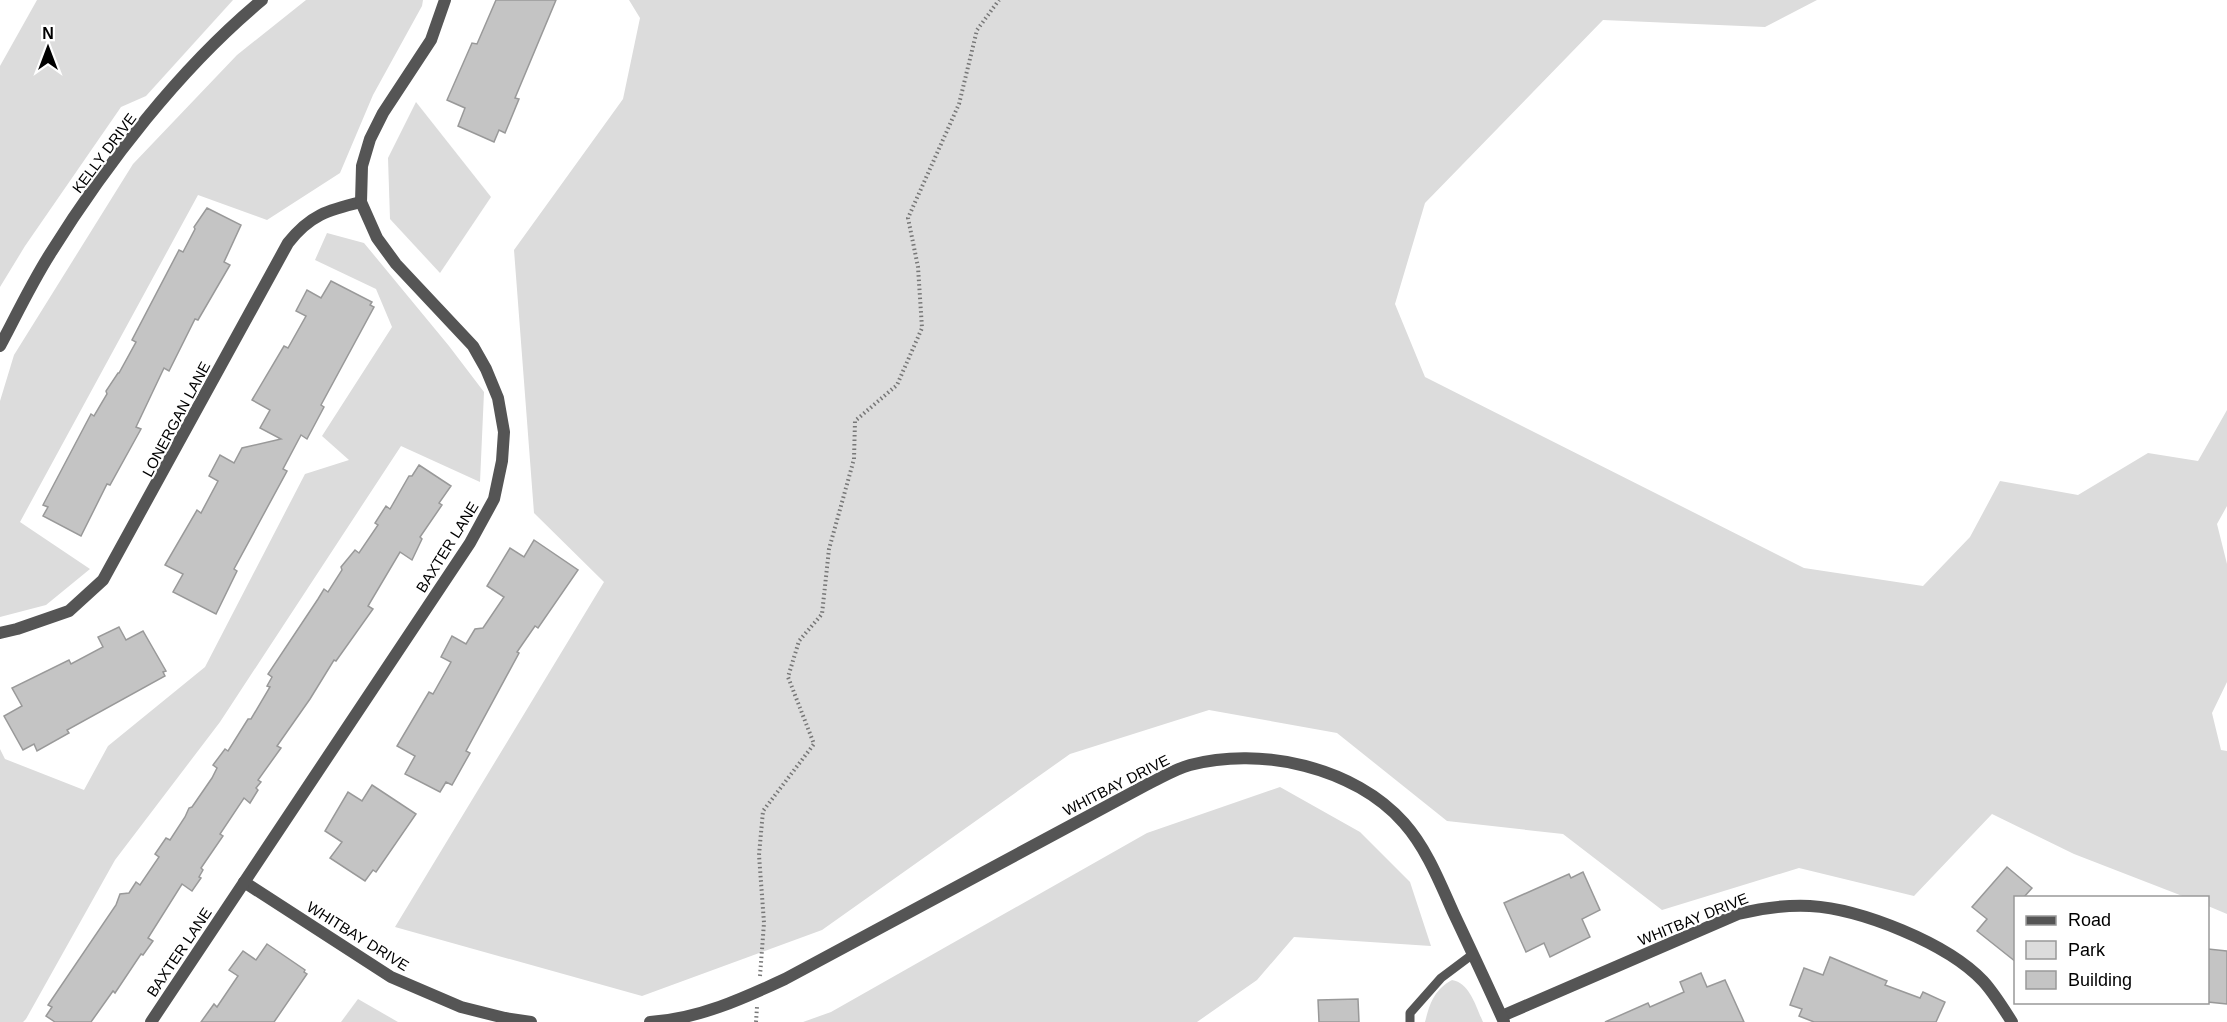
<svg xmlns="http://www.w3.org/2000/svg" width="2227" height="1022" viewBox="0 0 2227 1022" font-family="Helvetica,sans-serif">
  <style>
    .green { fill: #dcdcdc }
    .building { fill: #c4c4c4; stroke: #999; stroke-width: 1.5 }
    .lines { fill: none; stroke-linecap: round; stroke-linejoin: round }
    .path { stroke: #777; stroke-width: 4; stroke-dasharray: 1.5 3; stroke-linecap: butt }
    .lane { stroke: #555; stroke-width: 9 }
    .street { stroke: #555; stroke-width: 12 }
    .labels { text-anchor: middle; dominant-baseline: central; stroke-width: 4.5; stroke-linejoin: round; paint-order: stroke }
    .street-label { font-size: 15px; fill: #000; stroke: #fff }
  </style>
  <rect width="100%" height="100%" fill="#fff"/>
  <g class="green">
    <polygon points="37,0 233,0 146,96 121,107 25,246 0,287 0,66"/>
    <polygon points="306,0 423,0 422,6 373,95 340,173 267,220 198,195 20,522 90,569 46,605 0,617 0,401 14,355 133,164 237,55"/>
    <polygon points="629,0 1817,0 1765,27 1603,20 1425,203 1395,304 1425,377 1804,568 1923,586 1970,537 2000,481 2078,495 2148,453 2198,461 2227,410 2227,506 2217,524 2227,564 2227,682 2212,713 2221,750 2227,751 2227,914 2208,906 2208,898 2185,897 2074,854 1992,814 1914,896 1799,868 1662,910 1563,834 1447,821 1337,733 1209,710 1070,754 822,930 642,996 395,927 604,582 534,513 514,250 623,99 640,18"/>
    <polygon points="416,102 491,197 440,273 390,219 388,158"/>
    <polygon points="327,233 364,243 449,346 484,392 480,482 401,446 220,722 115,860 26,1019 23,1022 0,1022 0,749 5,759 84,790 108,746 205,667 305,474 349,460 322,436 392,327 376,289 315,260"/>
    <polygon points="1280,787 1360,832 1410,882 1431,946 1294,937 1257,980 1197,1022 803,1022 831,1012 1147,833"/>
    <path d="M1452,980C1470,983 1476,1007 1483,1022H1425C1430,1003 1434,990 1452,980Z"/>
    <polygon points="358,999 398,1022 341,1022"/>
  </g>
  <g class="building">
    <polygon points="496,0 556,0 515,98 519,99 505,133 499,130 494,142 458,126 465,108 447,100 472,43 477,44"/>
    <polygon points="207,208 241,225 224,262 230,265 198,320 195,319 169,371 164,368 136,427 141,429 110,485 107,484 81,536 43,516 48,507 43,505 91,414 94,416 107,394 106,391 118,373 119,373 136,342 132,340 179,250 183,252 195,229 194,227"/>
    <polygon points="331,281 372,302 370,305 374,307 321,405 324,407 307,439 301,435 283,469 287,471 234,569 237,571 216,614 173,592 183,574 165,565 197,510 201,513 218,481 209,476 220,455 234,463 242,448 281,439 260,428 270,410 252,400 284,346 288,348 306,316 296,311 307,290 321,298"/>
    <polygon points="419,465 451,486 439,503 442,505 420,537 422,539 412,560 400,552 368,606 373,609 336,661 334,660 310,699 277,746 281,748 258,780 261,782 256,788 258,790 250,803 244,798 220,834 223,836 201,868 203,870 199,877 201,878 192,891 182,884 148,938 153,941 143,955 141,954 115,993 113,991 91,1022 55,1022 46,1016 52,1007 48,1005 116,905 120,894 129,893 136,882 140,885 159,857 155,854 166,838 170,840 185,817 189,808 192,807 212,778 217,768 213,765 225,749 228,751 248,719 251,719 270,687 267,686 272,677 268,674 318,599 324,589 328,592 342,570 341,567 355,550 359,553 378,525 375,523 386,506 390,509 409,476 412,476"/>
    <polygon points="534,540 578,570 538,628 535,626 517,652 519,653 466,751 470,753 452,785 446,782 440,792 405,774 415,756 397,746 429,692 433,694 451,662 441,657 452,636 466,644 475,629 483,628 504,597 487,586 510,548 524,557"/>
    <polygon points="119,627 126,640 143,631 166,671 163,672 165,676 67,730 69,733 37,751 34,744 23,750 4,716 22,706 12,688 69,660 71,664 103,647 98,637"/>
    <polygon points="372,785 416,814 376,872 373,870 365,881 330,858 342,842 325,831 348,792 362,801"/>
    <polygon points="2007,867 2032,888 2024,897 2016,897 2016,962 1977,931 1987,919 1972,907"/>
    <polygon points="1583,872 1600,910 1582,919 1590,937 1550,957 1544,943 1526,952 1504,903 1569,874 1571,878"/>
    <polygon points="267,944 305,970 304,972 307,974 274,1022 201,1022 214,1004 217,1007 238,976 229,970 243,951 256,960"/>
    <polygon points="2208,949 2227,951 2227,1004 2208,1002"/>
    <polygon points="1830,957 1887,981 1885,985 1920,998 1923,992 1945,1002 1936,1022 1814,1022 1799,1016 1802,1009 1790,1005 1804,968 1823,975"/>
    <polygon points="1701,973 1707,987 1725,980 1744,1022 1605,1022 1648,1003 1650,1007 1684,992 1680,982"/>
    <polygon points="1358,999 1359,1022 1319,1022 1318,1000"/>
  </g>
  <g class="lines">
    <g class="path">
      <polyline points="760,976 764,923 759,855 763,811 814,744 788,677 799,641 822,614 829,549 854,459 855,421 897,385 922,328 918,267 908,218 959,104 977,30 999,0"/>
      <polyline points="756,1022 757,1007"/>
    </g>
    <polyline class="lane" points="1410,1022 1410,1013 1441,978 1473,954"/>
    <g class="street">
      <path d="M0,346C16,316 31,284 50,254C106,164 180,68 262,0"/>
      <path d="M0,633L17,629L69,611L103,580L288,243C310,215 328,210 361,202"/>
      <polyline points="244,882 391,977 461,1007 505,1018 531,1022"/>
      <path d="M1502,1016L1738,914C1761,908 1785,905 1810,906C1861,909 1947,943 1983,981C1994,993 2003,1008 2012,1022"/>
      <polyline points="151,1022 470,543 494,499 502,461 504,432 498,398 486,369 473,346 396,264 377,238 361,202 362,166 370,139 383,113 431,40 445,0"/>
      <path d="M650,1022C698,1019 742,999 785,979L1148,784C1161,778 1175,769 1190,765C1260,746 1355,767 1404,823C1427,849 1440,883 1454,914C1471,950 1488,986 1504,1022"/>
    </g>
  </g>
  <g class="labels">
    <g class="street-label">
      <text transform="translate(104 153) rotate(-53)">KELLY DRIVE</text>
      <text transform="translate(176 419) rotate(-62)">LONERGAN LANE</text>
      <text transform="translate(447 547) rotate(-58)">BAXTER LANE</text>
      <text transform="translate(1116 785) rotate(-27)">WHITBAY DRIVE</text>
      <text transform="translate(1693 919) rotate(-22)">WHITBAY DRIVE</text>
      <text transform="translate(358 936) rotate(32)">WHITBAY DRIVE</text>
      <text transform="translate(179 952) rotate(-56)">BAXTER LANE</text>
    </g>
  </g>
  <rect x="2014" y="896" width="195" height="108" fill="#ffffff" stroke="#999999" stroke-width="1.5"/>
  <rect x="2026" y="916" width="30" height="9" fill="#555555" stroke="#999999" stroke-width="1.5"/>
  <text x="2068" y="926" font-size="18" fill="#000000">Road</text>
  <rect x="2026" y="941" width="30" height="18" fill="#dcdcdc" stroke="#999999" stroke-width="1.5"/>
  <text x="2068" y="956" font-size="18" fill="#000000">Park</text>
  <rect x="2026" y="971" width="30" height="18" fill="#c4c4c4" stroke="#999999" stroke-width="1.5"/>
  <text x="2068" y="986" font-size="18" fill="#000000">Building</text>
  <g transform="translate(48 48)" stroke="#ffffff" stroke-width="4.5" paint-order="stroke">
  <path d="M0-4.5L10 22L0 15L-10 22Z" fill="#000000"/>
  <text y="-9" font-size="16" font-weight="bold" text-anchor="middle" fill="#000000">N</text>
  </g>
</svg>
